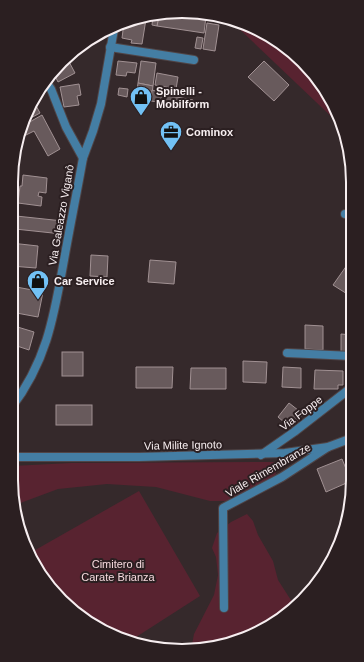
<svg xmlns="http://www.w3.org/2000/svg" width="364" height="662" viewBox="0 0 364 662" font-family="Helvetica,sans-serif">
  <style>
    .green { fill: #582330 }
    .building { fill: #685a5c; stroke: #a19193 }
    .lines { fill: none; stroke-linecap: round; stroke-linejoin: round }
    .minor-casing { stroke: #504547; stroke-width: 10 }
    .tertiary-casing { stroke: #504547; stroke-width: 10 }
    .minor { stroke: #447ea4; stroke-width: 8 }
    .tertiary { stroke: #447ea4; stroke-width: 8 }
    .labels { text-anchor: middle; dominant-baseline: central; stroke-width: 4; stroke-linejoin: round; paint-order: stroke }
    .poi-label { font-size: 11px; font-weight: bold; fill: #f7eef0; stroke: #2b1f21; text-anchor: start }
    .street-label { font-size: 11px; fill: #f7eef0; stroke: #2b1f21 }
    .park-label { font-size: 11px; fill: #f5d9dd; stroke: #2b1f21 }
    .rim { fill: none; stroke: #f7eef0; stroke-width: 2 }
  </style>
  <rect width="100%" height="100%" fill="#35292b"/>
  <g class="green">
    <polygon points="232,22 267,34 324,87 337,122"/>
    <polygon points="274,462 278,469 275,475 226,501 210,501 156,487 107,484 58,489 15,505 11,480 12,466 71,463"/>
    <polygon points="139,491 200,596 133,639 135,644 87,622 46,584 30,553"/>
    <polygon points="247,514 253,521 258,535 273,561 278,580 296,608 248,638 191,650 194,634 214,595 218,575 216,557 212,548 217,533 231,522"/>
  </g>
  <g class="building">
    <polygon points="190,13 206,16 204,33 157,26 159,15"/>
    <polygon points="159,15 157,26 152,25 153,16"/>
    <polygon points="136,17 146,19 142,44 131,43 132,40 122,38 124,23"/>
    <polygon points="207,23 219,25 215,51 203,49"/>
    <polygon points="197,37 203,38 201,49 195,48"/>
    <polygon points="67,58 75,73 58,82 54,74"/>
    <polygon points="118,61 137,63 135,73 127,72 126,76 116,75"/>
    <polygon points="141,61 156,63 153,86 138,83"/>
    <polygon points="264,61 289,85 274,101 248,77"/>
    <polygon points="157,73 178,77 176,89 155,85"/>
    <polygon points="138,83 153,86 151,101 136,98"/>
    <polygon points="79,84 81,95 77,96 79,105 64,107 60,87"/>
    <polygon points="119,88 128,89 127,97 118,95"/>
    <polygon points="152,90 160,92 160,94 193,100 192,107 151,101"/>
    <polygon points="33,100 40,113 27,120"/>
    <polygon points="42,115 60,149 48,156 34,131 22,137 26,124"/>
    <polygon points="23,175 47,178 46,193 39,192 38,196 42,197 41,206 18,203 20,186 22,186"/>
    <polygon points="16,216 63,221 62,234 15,229"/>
    <polygon points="11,243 38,246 36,268 11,266"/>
    <polygon points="91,255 108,256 107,277 90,276"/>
    <polygon points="352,258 352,297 333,285"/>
    <polygon points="150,260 176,262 174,284 148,282"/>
    <polygon points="11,286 43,292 38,317 11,312"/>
    <polygon points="11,325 34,332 29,350 11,344"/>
    <polygon points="305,325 323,326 323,350 305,349"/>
    <polygon points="341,334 352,335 352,352 341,352"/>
    <rect x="62" y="352" width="21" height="24"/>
    <polygon points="243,361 267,362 266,383 243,382"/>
    <polygon points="136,367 173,367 172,388 136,388"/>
    <polygon points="283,367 301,368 301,388 282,387"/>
    <polygon points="191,368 226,368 226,389 190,389"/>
    <polygon points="315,370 343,371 343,385 338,385 338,389 314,389"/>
    <polygon points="289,403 303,414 291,428 278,417"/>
    <rect x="56" y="405" width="36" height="20"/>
    <polygon points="342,459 351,481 326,492 317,469"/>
  </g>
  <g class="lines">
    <g class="minor-casing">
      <g id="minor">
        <polyline points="110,47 194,60"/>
        <polyline points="46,82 51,89 66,127 83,158 93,131 101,104 114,29"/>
        <polyline points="345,214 352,214"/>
        <polyline points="287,353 352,356"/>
        <path d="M11,408C47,361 54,316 64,260C70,226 77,192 83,158"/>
        <polyline points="261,455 294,432 352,387"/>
        <polyline points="224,608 223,508 282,477 328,447"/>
      </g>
    </g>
    <g class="tertiary-casing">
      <polyline id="tertiary" points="11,457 139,457 285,453 328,447 352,438"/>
    </g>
    <use href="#minor" class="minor"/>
    <use href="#tertiary" class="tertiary"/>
  </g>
  <defs>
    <g id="shop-pin" transform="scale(1.15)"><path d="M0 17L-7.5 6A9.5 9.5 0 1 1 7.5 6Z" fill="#72c1f5" stroke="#2b1f21"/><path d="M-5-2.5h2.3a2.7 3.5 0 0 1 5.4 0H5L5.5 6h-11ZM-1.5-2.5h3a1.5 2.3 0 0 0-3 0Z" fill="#111"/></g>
    <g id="office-pin" transform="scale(1.15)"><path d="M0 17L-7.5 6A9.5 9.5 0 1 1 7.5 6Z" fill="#72c1f5" stroke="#2b1f21"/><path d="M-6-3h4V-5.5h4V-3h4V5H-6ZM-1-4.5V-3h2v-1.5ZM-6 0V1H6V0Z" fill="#111"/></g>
  </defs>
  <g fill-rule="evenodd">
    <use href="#shop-pin" x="141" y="97"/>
    <use href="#office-pin" x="171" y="132"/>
    <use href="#shop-pin" x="38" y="281"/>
  </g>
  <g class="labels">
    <g class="poi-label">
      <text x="156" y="91">Spinelli -<tspan x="156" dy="13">Mobilform</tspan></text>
      <text x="186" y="132">Cominox</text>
      <text x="54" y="281">Car Service</text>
    </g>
    <g class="street-label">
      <text transform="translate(61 215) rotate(-80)">Via Galeazzo Viganò</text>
      <text transform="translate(301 413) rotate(-37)">Via Foppe</text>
      <text transform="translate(183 445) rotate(-1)">Via Milite Ignoto</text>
      <text transform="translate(268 470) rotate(-30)">Viale Rimembranze</text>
    </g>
    <g class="park-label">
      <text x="118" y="564">Cimitero di<tspan x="118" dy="13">Carate Brianza</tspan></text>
    </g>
  </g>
  <path d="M0 0H364V662H0ZM182 18H182A164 164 0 0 1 346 182V480A164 164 0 0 1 182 644H182A164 164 0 0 1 18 480V182A164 164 0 0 1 182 18Z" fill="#2b1f21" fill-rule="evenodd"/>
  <path class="rim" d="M182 18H182A164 164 0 0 1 346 182V480A164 164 0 0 1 182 644H182A164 164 0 0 1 18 480V182A164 164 0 0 1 182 18Z"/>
</svg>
